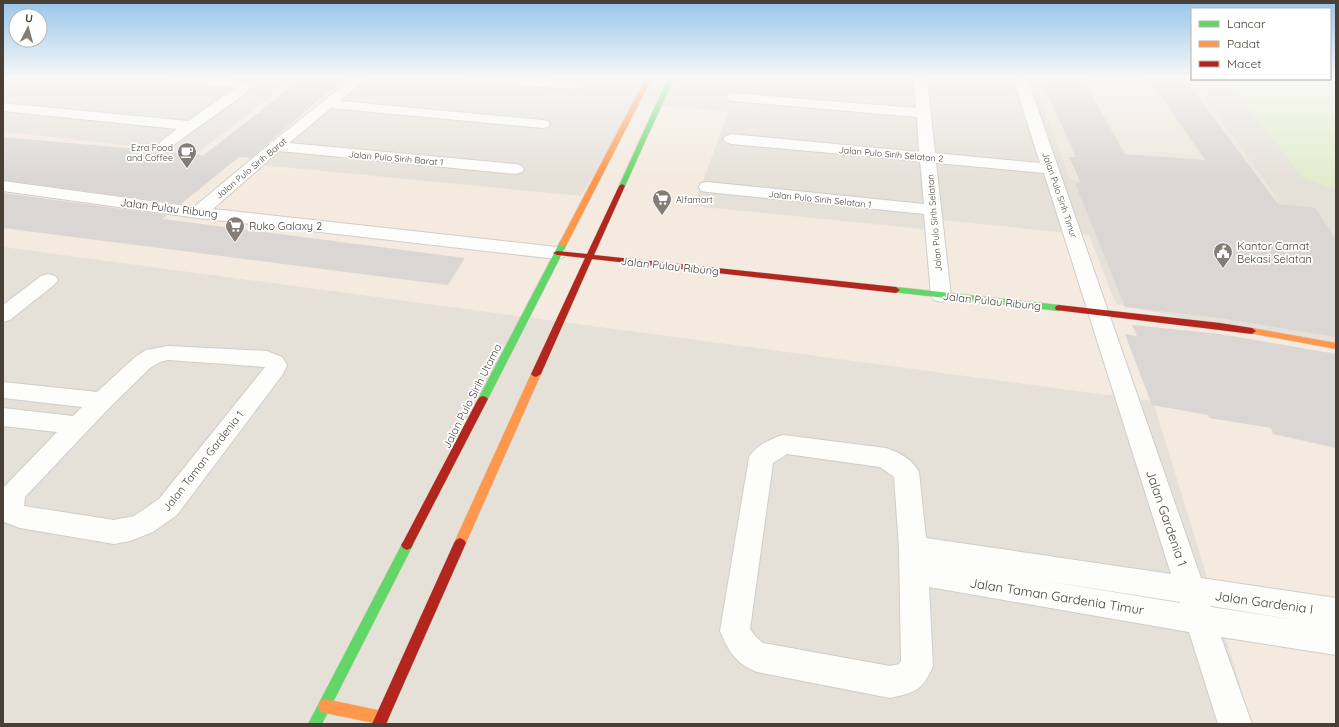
<svg xmlns="http://www.w3.org/2000/svg" width="1339" height="727" viewBox="0 0 1339 727" font-family="Quicksand,sans-serif">
  <style>
    .residential { fill: #e5e1d9 }
    .commercial { fill: #f4eadf }
    .education { fill: #ece6db }
    .green { fill: #e1eccc }
    .building { fill: #d9d6d3 }
    .lines { fill: none; stroke-linecap: round; stroke-linejoin: round }
    .street-casing { stroke: #cfcdc9; stroke-width: 2 }
    .fast-casing { stroke: #d1ccc3; stroke-width: 1 }
    .slow-casing { stroke: #d1ccc3; stroke-width: 1 }
    .jam-casing { stroke: #d1ccc3; stroke-width: 1 }
    .street { fill: #fdfdfc; fill-rule: evenodd }
    .fast { fill: #63d668; fill-rule: evenodd }
    .slow { fill: #ff974d; fill-rule: evenodd }
    .jam { fill: #b3261e; fill-rule: evenodd }
    .labels { text-anchor: middle; dominant-baseline: central; stroke-width: 3.5; stroke-linejoin: round; paint-order: stroke }
    .far-poi-label { font-size: 9px; fill: #484037; stroke: #fff; text-anchor: end }
    .far-street-label { font-size: 9px; fill: #484037; stroke: #fff }
    .street-label { font-size: 11px; fill: #484037; stroke: #fff }
    .poi-label { font-size: 11px; fill: #484037; stroke: #fff; text-anchor: start }
    .near-street-label { font-size: 13px; fill: #484037; stroke: #fff }
  </style>
  <rect width="100%" height="100%" fill="#f1efec"/>
  <polygon class="residential" points="3,78 1192,78 1192,79 1336,78 1336,724 3,724"/>
  <polygon class="commercial" points="296,78 359,78 261,165 581,196 635,103 728,112 694,206 942,231 940,220 1089,235 1116,304 1220,326 1336,345 1336,724 1252,724 1153,401 3,247 3,132 197,153"/>
  <polygon class="education" points="1033,78 1190,78 1280,202 1070,180"/>
  <polygon class="green" points="1257,79 1307,80 1336,86 1336,190 1302,177 1230,85"/>
  <g class="building">
    <polygon points="303,78 344,78 251,158 239,157 181,204 3,180 3,137 204,155"/>
    <polygon points="1040,78 1082,78 1125,154 1205,160 1148,78 1184,78 1278,204 1315,208 1336,239 1336,337 1220,318 1125,307 1075,183 1081,183 1069,157 1076,157"/>
    <polygon points="3,193 167,215 162,219 465,258 448,285 3,228"/>
    <polygon points="1132,325 1220,334 1336,354 1336,448 1273,434 1271,428 1209,418 1208,415 1152,405 1125,334 1137,336"/>
  </g>
  <g class="lines">
    <g class="street-casing">
      <g id="street">
        <path d="M172,78C187,78 241,73 250,86L246,93L172,146L167,148L162,146L159,143L177,129L3,111V103L188,121L235,88L178,82L173,81Z"/>
        <polygon points="352,78 367,78 340,101 543,120 548,121 550,124 548,127 543,128 331,108 289,143 516,164 522,166 524,169 522,172 516,174 279,151 213,209 557,247 564,249 566,253 564,257 557,259 198,218 3,191 3,181 194,207 271,143"/>
        <polygon points="465,78 526,78 572,81 577,82 579,85 577,88 572,89 472,82 467,81"/>
        <path d="M913,78H927L935,153L1040,163L1013,78H1027L1201,578L1336,598V655L1221,637L1252,724H1218L1189,632L929,587L933,666C922,691 916,692 890,698L757,672C735,663 729,652 720,631L749,458C755,446 770,439 783,435L886,448C899,452 913,460 919,472L926,538L1171,574L1044,173L936,163L951,296L948,300L941,302L934,300L931,296L924,214L707,192L701,191L699,187L701,183L707,182L924,204L920,161L731,144L726,142L723,139L726,136L731,134L919,152L917,117L733,101L728,100L726,97L728,94L733,93L916,108ZM787,454L880,467L894,477L899,548L901,661L899,664L890,666L763,643L756,637L750,629L773,463ZM1040,580L1180,602V603ZM1211,606L1296,620L1211,607Z"/>
        <polygon points="48,274 55,276 58,280 55,284 10,320 3,322 3,305 41,276"/>
        <path d="M168,346L267,351L282,357L287,365L283,374L177,515L153,532L130,541L114,544L20,528L4,522L3,489L5,486L57,432L3,426V408L73,416L82,407L3,398V382L97,392L134,358L146,350ZM168,360L265,367L159,499L134,516L114,520L24,506L25,497L110,407L150,368L160,362Z"/>
      </g>
    </g>
    <g class="fast-casing">
      <g id="fast">
        <polygon points="668,78 674,78 625,186 622,188 620,187 619,186"/>
        <polygon points="560,242 563,242 567,244 488,399 486,401 480,401 478,399"/>
        <polygon points="896,287 1059,305 1063,308 1059,311 893,292 892,290 893,288"/>
        <polygon points="407,540 411,542 413,545 322,724 308,724 403,542"/>
      </g>
    </g>
    <g class="slow-casing">
      <g id="slow">
        <polygon points="646,78 652,78 567,244 563,246 560,246 559,244"/>
        <polygon points="1252,328 1336,343 1336,349 1249,333 1248,331"/>
        <polygon points="536,371 541,374 466,543 464,546 460,548 456,546 454,543 531,374"/>
        <polygon points="325,699 382,711 387,713 389,718 387,723 379,724 325,713 320,711 318,706 320,701"/>
      </g>
    </g>
    <g class="jam-casing">
      <g id="jam">
        <polygon points="622,184 625,186 594,255 896,287 900,290 896,293 592,259 541,374 536,377 533,376 531,374 585,258 557,255 553,253 557,251 587,254 619,186"/>
        <polygon points="1059,305 1220,323 1252,328 1256,331 1252,334 1056,310 1055,308 1056,306"/>
        <polygon points="483,396 486,397 488,399 411,548 407,550 403,548 401,545 403,542 478,399 480,397"/>
        <polygon points="460,538 464,540 466,543 386,724 372,724 454,543 456,540"/>
      </g>
    </g>
    <use href="#street" class="street"/>
    <use href="#fast" class="fast"/>
    <use href="#slow" class="slow"/>
    <use href="#jam" class="jam"/>
  </g>
  <linearGradient id="sky" x2="0" y2="1"><stop stop-color="#96c5eb"/><stop offset="0.43" stop-color="#f9f8f6"/><stop offset="1" stop-color="#f9f8f6" stop-opacity="0"/></linearGradient>
  <rect width="1339" height="180" fill="url(#sky)"/>
  <defs>
    <g id="cafe-pin" transform="scale(1)"><path d="M0 17L-7.5 6A9.5 9.5 0 1 1 7.5 6Z" fill="#837d76" stroke="#fff"/><path d="M-5.5-4.5H6V0H3Q3 3.5 0 3.5H-2.5Q-5.5 3.5-5.5 0ZM3-3.2v2h1.7v-2ZM-6 4.5H4V6H-6Z" fill="#fff"/></g>
    <g id="supermarket-pin" transform="scale(1)"><path d="M0 17L-7.5 6A9.5 9.5 0 1 1 7.5 6Z" fill="#837d76" stroke="#fff"/><path d="M-6-5.5h2.5l.6 2H6L4.5 2H-2.5L-4.4-4H-6ZM-1.5 3.2a1.3 1.3 0 1 0 .1 0ZM3 3.2a1.3 1.3 0 1 0 .1 0Z" fill="#fff"/></g>
    <g id="civic-pin" transform="scale(1)"><path d="M0 17L-7.5 6A9.5 9.5 0 1 1 7.5 6Z" fill="#837d76" stroke="#fff"/><path d="M-.6-6.5H3V-4.5H.6V-3L4-1V1h2V6H-6V1h2V-1L-.6-3ZM-1.2 2.5V6h2.4V2.5Z" fill="#fff"/></g>
  </defs>
  <g fill-rule="evenodd">
    <use href="#cafe-pin" x="187" y="152"/>
    <use href="#supermarket-pin" x="662" y="199"/>
    <use href="#supermarket-pin" x="235" y="226"/>
    <use href="#civic-pin" x="1223" y="252"/>
  </g>
  <g class="labels">
    <g class="far-poi-label">
      <text x="173" y="147">Ezra Food<tspan x="173" dy="10">and Coffee</tspan></text>
      <text x="676" y="199" text-anchor="start">Alfamart</text>
    </g>
    <g class="far-street-label">
      <text transform="translate(891 154) rotate(5)">Jalan Pulo Sirih Selatan 2</text>
      <text transform="translate(396 158) rotate(5)">Jalan Pulo Sirih Barat 1</text>
      <text transform="translate(251 168) rotate(-40)">Jalan Pulo Sirih Barat</text>
      <text transform="translate(1060 195) rotate(71)">Jalan Pulo Sirih Timur</text>
      <text transform="translate(820 199) rotate(6)">Jalan Pulo Sirih Selatan 1</text>
      <text transform="translate(934 223) rotate(-95)">Jalan Pulo Sirih Selatan</text>
    </g>
    <g class="street-label">
      <text transform="translate(169 208) rotate(7)">Jalan Pulau Ribung</text>
      <text transform="translate(670 266) rotate(6)">Jalan Pulau Ribung</text>
      <text transform="translate(992 301) rotate(6)">Jalan Pulau Ribung</text>
      <text transform="translate(472 396) rotate(-63)">Jalan Pulo Sirih Utama</text>
      <text transform="translate(203 461) rotate(-52)">Jalan Taman Gardenia 1</text>
    </g>
    <g class="poi-label">
      <text x="249" y="226">Ruko Galaxy 2</text>
      <text x="1237" y="246">Kantor Camat<tspan x="1237" dy="13">Bekasi Selatan</tspan></text>
    </g>
    <g class="near-street-label">
      <text transform="translate(1167 518) rotate(71)">Jalan Gardenia 1</text>
      <text transform="translate(1057 596) rotate(9)">Jalan Taman Gardenia Timur</text>
      <text transform="translate(1264 602) rotate(8)">Jalan Gardenia I</text>
    </g>
  </g>
  <rect width="1339" height="727" fill="none" stroke="#484037" stroke-width="8"/>
  <rect x="1191" y="8" width="140" height="72" fill="#ffffff" stroke="#b6b3af"/>
  <rect x="1199" y="21" width="20" height="6" fill="#63d668" stroke="#b6b3af"/>
  <text x="1227" y="28" font-size="12" fill="#484037">Lancar</text>
  <rect x="1199" y="41" width="20" height="6" fill="#ff974d" stroke="#b6b3af"/>
  <text x="1227" y="48" font-size="12" fill="#484037">Padat</text>
  <rect x="1199" y="61" width="20" height="6" fill="#b3261e" stroke="#b6b3af"/>
  <text x="1227" y="68" font-size="12" fill="#484037">Macet</text>
  <g transform="translate(28 28) rotate(6)"><circle r="19" fill="#ffffff" stroke="#b6b3af"/>
  <path d="M0-3L7 15L0 10L-7 15Z" fill="#837d76"/>
  <text y="-6" font-size="11" font-weight="bold" text-anchor="middle" fill="#484037">U</text>
  </g>
</svg>
